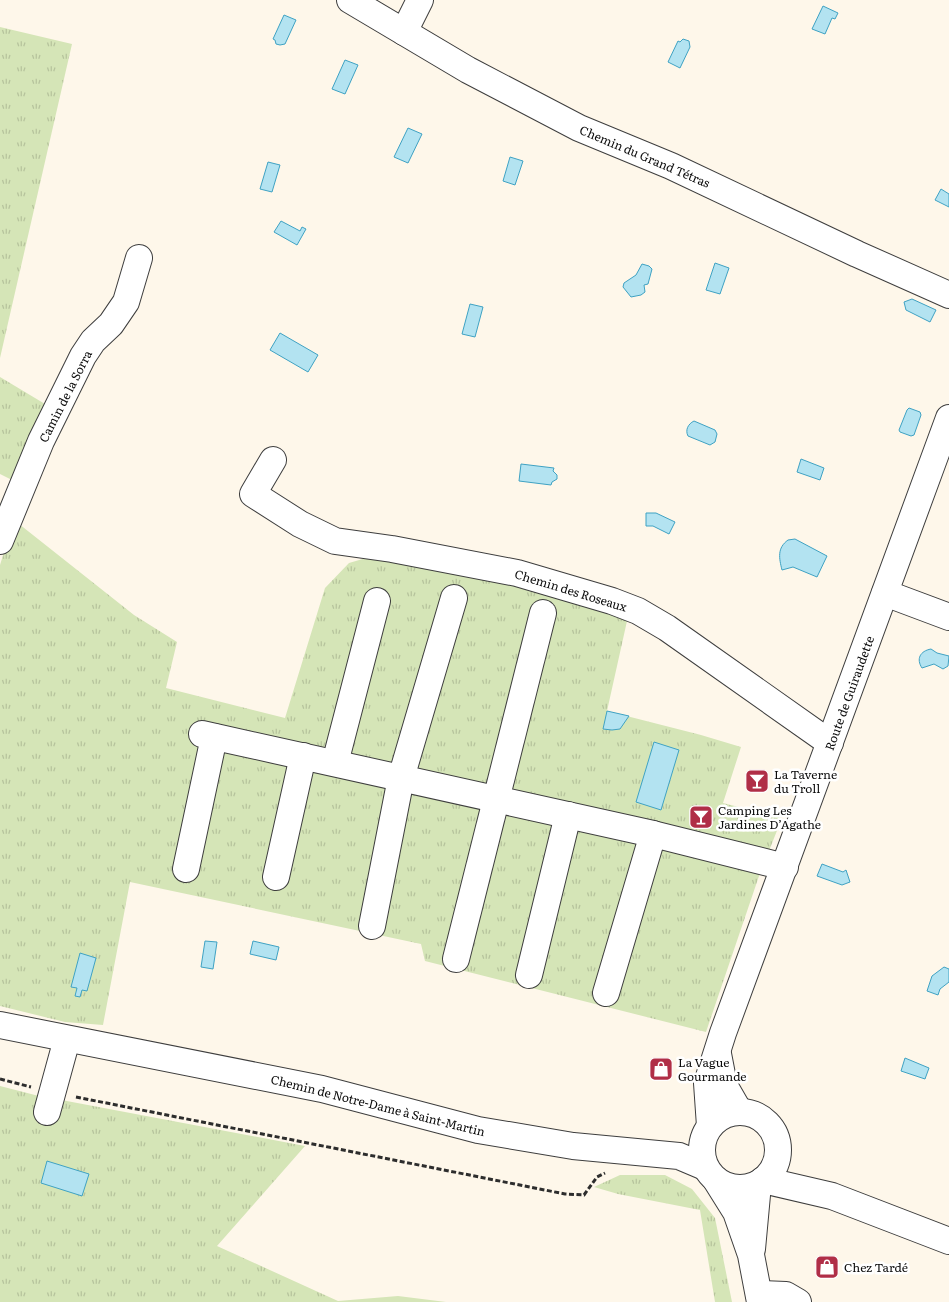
<svg xmlns="http://www.w3.org/2000/svg" width="949" height="1302" viewBox="0 0 949 1302" font-family="Literata,serif">
  <style>
    .grass { fill: url(#grass-tufts) }
    .water { fill: #b3e3f1; stroke: #3fa2c3 }
    .lines { fill: none; stroke-linecap: round; stroke-linejoin: round }
    .minor-casing { stroke: #3e3e3e; stroke-width: 28 }
    .path { stroke: #2d2d2d; stroke-width: 3; stroke-dasharray: 5 2.5; stroke-linecap: butt }
    .minor { stroke: #fff; stroke-width: 26 }
    .labels { text-anchor: middle; dominant-baseline: central; stroke-width: 5; stroke-linejoin: round; paint-order: stroke }
    .street-label { font-size: 12px; fill: #0b0b0b; stroke: #fff }
    .poi-label { font-size: 12px; fill: #0b0b0b; stroke: #fff; text-anchor: start }
  </style>
  <defs>
    <pattern id="grass-tufts" width="24" height="20" patternUnits="userSpaceOnUse" patternTransform="scale(1.25)"><rect width="24" height="20" fill="#d5e5b7"/><path d="M3 7l-1-3M5 7V3M7 7l1-3M15 17l-1-3M17 17v-4M19 17l1-3" fill="none" stroke="#b6c39c"/></pattern>
  </defs>
  <rect width="100%" height="100%" fill="#fef7ea"/>
  <g class="grass">
    <polygon points="0,27 72,44 0,358"/>
    <polygon points="0,377 50,407 18,483 0,474"/>
    <polygon points="14,520 134,615 177,642 166,688 285,718 325,588 349,563 383,553 584,601 627,621 607,711 701,735 741,747 723,803 782,818 759,876 706,1032 425,961 421,944 130,882 103,1025 65,1022 0,1006 0,565"/>
    <polygon points="0,1086 35,1095 305,1146 217,1246 338,1301 398,1296 446,1302 0,1302"/>
    <polygon points="620,1175 665,1175 692,1189 715,1218 732,1302 715,1302 700,1210 618,1194 594,1187"/>
  </g>
  <g class="water">
    <polygon points="823,6 838,13 835,19 832,18 825,34 812,29"/>
    <polygon points="284,15 296,20 285,44 280,45 276,44 275,40 273,39"/>
    <polygon points="683,39 689,41 690,47 680,68 668,62 678,41 680,42"/>
    <polygon points="345,60 358,65 345,94 332,89"/>
    <polygon points="408,128 422,134 408,163 394,157"/>
    <polygon points="510,157 523,161 515,185 503,181"/>
    <polygon points="268,162 280,165 272,192 260,189"/>
    <polygon points="941,189 949,194 949,207 935,200"/>
    <polygon points="281,221 300,231 302,227 306,229 297,245 274,232"/>
    <polygon points="715,263 729,268 720,294 706,290"/>
    <polygon points="642,264 649,266 652,269 648,284 644,285 645,292 641,295 631,297 623,287 624,283 636,275"/>
    <polygon points="912,299 936,310 930,322 906,310 904,302"/>
    <polygon points="470,304 483,307 475,337 462,334"/>
    <polygon points="280,333 318,355 308,372 270,350"/>
    <polygon points="909,408 920,412 921,415 914,435 911,436 900,432 899,430 907,410"/>
    <path d="M694,421L715,430L717,434L715,442L710,445L688,436C685,430 688,424 694,421Z"/>
    <polygon points="801,459 824,468 820,480 797,472"/>
    <polygon points="521,464 554,468 553,471 557,475 557,479 552,482 551,485 519,481"/>
    <polygon points="646,513 656,513 675,522 669,534 653,526 646,526"/>
    <path d="M795,539L827,556L817,577L793,567L782,570C779,558 777,548 788,540Z"/>
    <path d="M931,649L937,653L949,656L948,666L943,669L934,664L922,668C916,659 920,651 931,649Z"/>
    <polygon points="607,711 629,716 620,729 612,730 603,729"/>
    <polygon points="654,742 679,750 661,810 636,802"/>
    <polygon points="822,864 843,872 846,870 850,882 842,885 817,876"/>
    <polygon points="205,941 217,942 213,969 201,967"/>
    <polygon points="253,941 279,947 276,960 250,954"/>
    <polygon points="80,953 96,958 87,991 82,990 80,997 75,996 77,988 71,987"/>
    <polygon points="944,967 949,969 949,982 940,989 938,995 927,991 932,976"/>
    <polygon points="905,1058 929,1068 925,1079 901,1071"/>
    <polygon points="47,1161 89,1174 82,1196 41,1183"/>
  </g>
  <g class="lines">
    <g class="minor-casing">
      <g id="minor">
        <polyline points="350,0 468,70 579,128 671,166 857,254 949,295"/>
        <polyline points="404,32 420,0"/>
        <polyline points="273,460 253,494 300,524 335,541 392,549 517,573 612,601 638,611 667,628 830,743"/>
        <polyline points="0,541 41,441 83,356 93,341 111,324 126,302 139,258"/>
        <polyline points="885,593 949,617"/>
        <polyline points="202,734 653,834 785,867"/>
        <polyline points="335,763 377,601"/>
        <polyline points="186,869 214,737"/>
        <polyline points="276,877 303,756"/>
        <polyline points="372,926 401,778 454,598"/>
        <polyline points="456,959 543,613"/>
        <polyline points="529,975 568,815"/>
        <polyline points="606,993 653,834"/>
        <polyline points="0,1025 322,1089 478,1130 573,1146 679,1156 705,1167"/>
        <polyline points="718,1054 724,1085 739,1111"/>
        <circle cx="740" cy="1150" r="38"/>
        <polyline points="47,1112 67,1039"/>
        <polyline points="710,1126 707,1083 723,1033 949,418"/>
        <polyline points="716,1180 736,1212 751,1255 760,1302"/>
        <polyline points="763,1180 832,1196 949,1241"/>
        <polyline points="752,1249 758,1184"/>
        <polyline points="759,1294 786,1295 798,1302"/>
      </g>
    </g>
    <g class="path">
      <polyline points="0,1079 31,1087"/>
      <polyline points="76,1097 565,1194 584,1195 597,1177 605,1173"/>
    </g>
    <use href="#minor" class="minor"/>
  </g>
  <defs>
    <g id="bar-square" transform="scale(1.25)"><rect x="-9" y="-9" width="18" height="18" rx="4" fill="#b02e47" stroke="#fff"/><path d="M-6-5H6L.8 .8V4.5H3.5V6h-7V4.5H-.8V.8Z" fill="#fff"/></g>
    <g id="shop-square" transform="scale(1.25)"><rect x="-9" y="-9" width="18" height="18" rx="4" fill="#b02e47" stroke="#fff"/><path d="M-5-2.5h2.3a2.7 3.5 0 0 1 5.4 0H5L5.5 6h-11ZM-1.5-2.5h3a1.5 2.3 0 0 0-3 0Z" fill="#fff"/></g>
  </defs>
  <g fill-rule="evenodd">
    <use href="#bar-square" x="757" y="781"/>
    <use href="#bar-square" x="701" y="817"/>
    <use href="#shop-square" x="661" y="1069"/>
    <use href="#shop-square" x="827" y="1267"/>
  </g>
  <g class="labels">
    <g class="street-label">
      <text transform="translate(645 156) rotate(23)">Chemin du Grand Tétras</text>
      <text transform="translate(65 396) rotate(-63)">Camin de la Sorra</text>
      <text transform="translate(571 590) rotate(17)">Chemin des Roseaux</text>
      <text transform="translate(849 693) rotate(-70)">Route de Guiraudette</text>
      <text transform="translate(378 1105) rotate(14)">Chemin de Notre-Dame à Saint-Martin</text>
    </g>
    <g class="poi-label">
      <text x="774" y="774">La Taverne<tspan x="774" dy="14">du Troll</tspan></text>
      <text x="718" y="810">Camping Les<tspan x="718" dy="14">Jardines D’Agathe</tspan></text>
      <text x="678" y="1062">La Vague<tspan x="678" dy="14">Gourmande</tspan></text>
      <text x="844" y="1267">Chez Tardé</text>
    </g>
  </g>
</svg>
